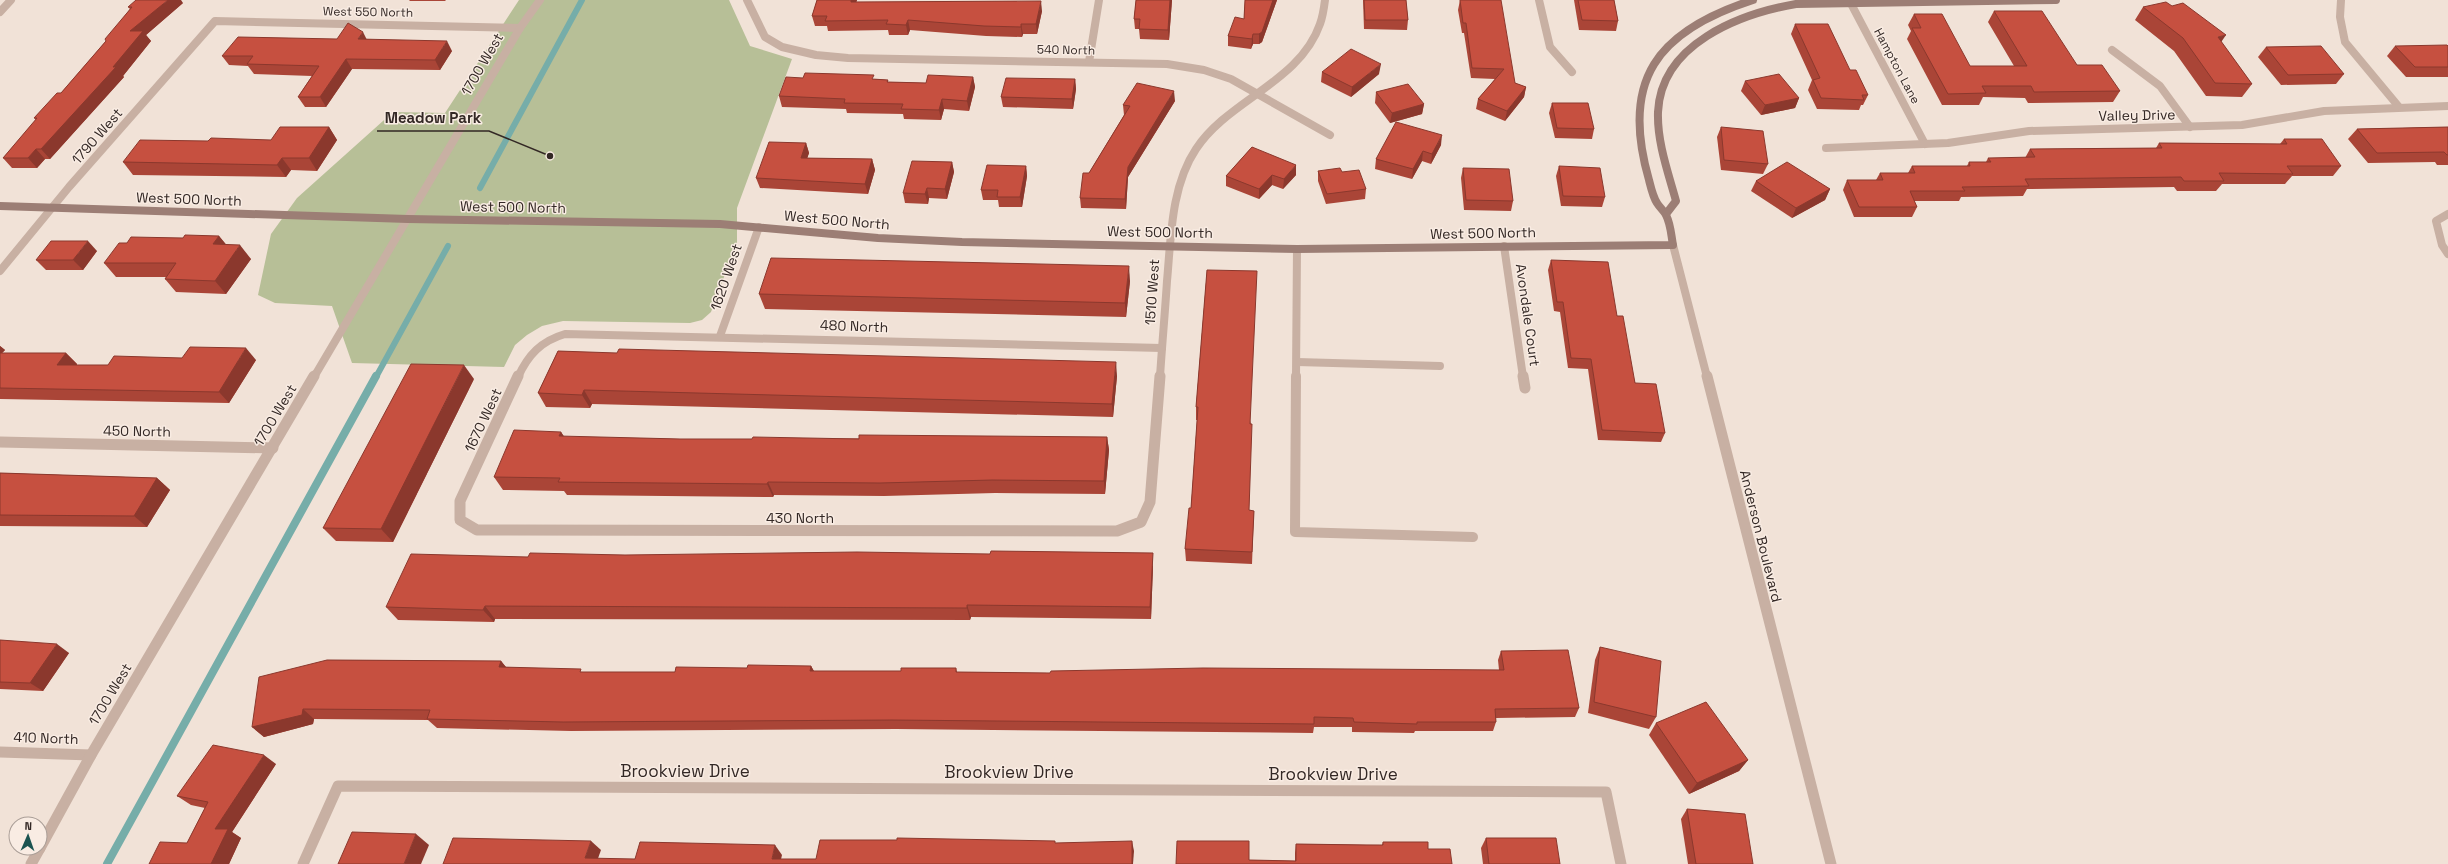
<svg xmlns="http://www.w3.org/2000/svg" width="2448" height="864" viewBox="0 0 2448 864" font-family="'Space Grotesk',sans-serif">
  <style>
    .green { fill: #b7bf97 }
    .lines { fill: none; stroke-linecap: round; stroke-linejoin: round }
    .stream-far1 { stroke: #76ada9; stroke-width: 6 }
    .stream { stroke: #76ada9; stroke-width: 8 }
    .lane-far1 { stroke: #c8b0a3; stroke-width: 8 }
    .lane { stroke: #c8b0a3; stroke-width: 10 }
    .street-far1 { stroke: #c8b0a3; stroke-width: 8 }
    .street { stroke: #c8b0a3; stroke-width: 11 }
    .secondary { stroke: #9c7e75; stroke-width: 8 }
    .wall { fill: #aa4537 }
    .shaded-wall { fill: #8b382d }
    .building { fill: #c65040; stroke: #8b382d }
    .labels { text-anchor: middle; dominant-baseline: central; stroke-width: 3; stroke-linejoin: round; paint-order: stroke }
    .far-street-label { font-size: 12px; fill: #332825; stroke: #f9ece3 }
    .street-label { font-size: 14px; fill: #332825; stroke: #f9ece3 }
    .near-street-label { font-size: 17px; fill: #332825; stroke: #f9ece3 }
    .leader { fill: none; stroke: #332825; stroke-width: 1.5 }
    .callout-dot { fill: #332825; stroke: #f9ece3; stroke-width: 1.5 }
    .callout-label { font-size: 15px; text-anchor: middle; font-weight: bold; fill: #332825; stroke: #f9ece3; stroke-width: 3; stroke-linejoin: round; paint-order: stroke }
  </style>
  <rect width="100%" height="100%" fill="#f1e2d7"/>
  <polygon class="green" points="519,0 729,0 750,46 792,59 737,208 737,242 711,312 702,320 690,323 563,321 542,326 527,335 515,345 504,367 352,363 332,306 275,303 258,295 271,234 297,198 393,112 445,113"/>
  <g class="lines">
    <g class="stream-far1">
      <polyline points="480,188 582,0"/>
      <polyline points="376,377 448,246"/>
    </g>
    <polyline class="stream" points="107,864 376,376"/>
    <g class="lane-far1">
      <polyline points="0,12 11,0"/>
      <polyline points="1297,362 1440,366"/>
      <polyline points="1296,377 1297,249"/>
    </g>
    <polyline class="lane" points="1296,376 1295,532 1473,537"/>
    <g class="street-far1">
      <polyline points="747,0 765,37 782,47 816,55 848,58 1167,64 1204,70 1231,79 1330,135"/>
      <polyline points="1539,0 1550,47 1572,72"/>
      <polyline points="1849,0 1925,144"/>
      <polyline points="2341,0 2340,17 2345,42 2399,107"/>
      <polyline points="2112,50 2160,86 2190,127"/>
      <polyline points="1089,62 1099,0"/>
      <polyline points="1826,148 1948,143 2029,131 2242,125 2324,111 2448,106"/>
      <polyline points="2448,214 2436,221 2442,245 2448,254"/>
      <polyline points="1673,245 1707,377"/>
      <polyline points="1504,246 1523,377"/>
      <polyline points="0,271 69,187 215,21 520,28"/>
      <polyline points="720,336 759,227"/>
      <polyline points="314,377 520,28 540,0"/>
      <path d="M518,377C528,355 541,341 565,334L1162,348"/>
      <path d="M1160,377C1162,345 1165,313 1167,281C1171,238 1171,186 1196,149C1228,100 1300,82 1320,24C1323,16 1324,8 1325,0"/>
    </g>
    <g class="street">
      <polyline points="518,376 460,501 460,520 477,530 1117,531 1141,522 1150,502 1160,376"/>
      <polyline points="1523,376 1525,388"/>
      <polyline points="1707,376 1831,864"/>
      <polyline points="0,442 273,448"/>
      <polyline points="0,752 91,755"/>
      <polyline points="40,848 91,755 314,376"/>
      <polyline points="31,864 40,848"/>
      <polyline points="303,864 338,786 1606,792 1621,864"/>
    </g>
    <g class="secondary">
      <path d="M0,206L408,219L720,224L878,238L962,242L1297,249L1673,245C1671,235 1671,225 1666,215C1664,211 1660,208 1657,203C1653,197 1651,188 1649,180C1620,80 1657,31 1753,0"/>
      <path d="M1666,214L1676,201C1668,172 1657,142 1658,112C1661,44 1739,14 1796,4L2056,0"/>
    </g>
  </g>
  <g class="wall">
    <polygon points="409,0 446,0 445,1 410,1"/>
    <polygon points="817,0 857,0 856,2 1042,11 1037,34 1023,34 1022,37 986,36 910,30 908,35 889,35 888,30 828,31 827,26 815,26 812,16"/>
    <polygon points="1136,0 1172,0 1169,40 1140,39 1139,29 1135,29 1134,19"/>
    <polygon points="1245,0 1277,0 1262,42 1259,44 1253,44 1251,49 1228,46 1228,36 1244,19"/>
    <polygon points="1363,0 1406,0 1408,20 1407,30 1364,29"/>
    <polygon points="1460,0 1515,83 1526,87 1524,97 1505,121 1476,109 1478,99 1495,79 1471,78 1464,33 1462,33 1458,10"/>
    <polygon points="1574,0 1614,0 1618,21 1616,31 1579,30"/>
    <polygon points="183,3 146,35 151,41 123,76 124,77 50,159 45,159 37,168 12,168 3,158 36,120 34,118 61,93 106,41 130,9 128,7"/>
    <polygon points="2143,7 2221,42 2252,84 2242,97 2206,96 2174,51 2135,20"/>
    <polygon points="1994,11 2077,65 2120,91 2113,102 2028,103 2025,98 1983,97 1979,105 1942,105 1907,39 1911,31 1908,25 1914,14 1970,66 2014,66 1988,22"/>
    <polygon points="1795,24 1850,70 1868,95 1863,105 1861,105 1859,110 1817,109 1808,90 1812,80 1791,34"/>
    <polygon points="337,39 367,39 452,51 440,70 352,69 326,107 305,107 298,97 312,76 254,74 248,66 229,65 222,56"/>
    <polygon points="2395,46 2448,46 2448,77 2406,77 2387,56"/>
    <polygon points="2266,47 2344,74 2336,84 2281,85 2258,57"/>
    <polygon points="1322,72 1379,74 1351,97 1321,82"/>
    <polygon points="973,77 975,87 969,111 944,109 941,120 904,119 903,114 847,113 846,109 782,107 779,96 875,79 888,80 888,82 926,83"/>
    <polygon points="1075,79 1076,89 1073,109 1003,107 1001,97"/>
    <polygon points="1745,81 1799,98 1795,108 1761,115 1741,91"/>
    <polygon points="1376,92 1424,104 1422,114 1390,123 1375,103"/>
    <polygon points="1175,101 1128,177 1126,209 1081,208 1080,198 1089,173 1124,115 1123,105"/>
    <polygon points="1552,103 1594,129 1592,139 1555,138 1549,113"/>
    <polygon points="329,127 337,140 317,171 291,170 286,177 133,175 123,162 208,141 271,140"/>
    <polygon points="1721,127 1768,164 1763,174 1721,170 1717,137"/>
    <polygon points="2448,127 2448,165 2437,165 2435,162 2368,163 2348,139 2357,129"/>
    <polygon points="2284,139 2341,166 2333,176 2292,176 2285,184 2222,184 2216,191 2177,191 2174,187 2027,189 2023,196 1961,197 1959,201 1914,201 1917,207 1912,217 1854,217 1843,190 1847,180 1876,180 1880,173 1908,173 1912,166 1967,166 1969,162 1986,162 1988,158 2025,158 2030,149 2156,148 2159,143 2280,144"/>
    <polygon points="806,143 809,153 807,158 872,159 875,170 868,194 760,188 756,178"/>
    <polygon points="1441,145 1431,164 1422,161 1412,179 1375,169 1376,159"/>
    <polygon points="1252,147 1296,175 1283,189 1272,185 1259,199 1226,186 1226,176"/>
    <polygon points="952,162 954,172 947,199 929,198 928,204 905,203 903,193"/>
    <polygon points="1026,166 1027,176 1022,207 999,207 998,200 983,200 981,190"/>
    <polygon points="1559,166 1605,197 1602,207 1561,206 1556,176"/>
    <polygon points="1463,168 1513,201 1511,211 1464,210 1461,178"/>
    <polygon points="1318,171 1342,172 1366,189 1365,199 1326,204 1318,181"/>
    <polygon points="1756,181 1830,189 1825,200 1792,218 1751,191"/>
    <polygon points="219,236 226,245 251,259 226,294 176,292 165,279 166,277 116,277 104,263 127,243 183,238"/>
    <polygon points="97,251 83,270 46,270 36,260"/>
    <polygon points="1551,260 1617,316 1635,383 1665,433 1661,442 1598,440 1588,369 1568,368 1560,312 1554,311 1548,270"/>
    <polygon points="1207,270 1251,424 1249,510 1254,511 1252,564 1186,561 1185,549 1191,508 1197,420 1196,420 1196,407"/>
    <polygon points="1130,281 1126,317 765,309 759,294"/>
    <polygon points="0,346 5,350 2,353 66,353 77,364 77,365 108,365 256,360 229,403 0,399"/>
    <polygon points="558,351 1117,376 1113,417 592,404 590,408 546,407 538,393"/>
    <polygon points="474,379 393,542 336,541 323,528"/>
    <polygon points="561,432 564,437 680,439 752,439 1107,437 1109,450 1105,494 995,493 884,496 774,495 773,497 567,495 564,491 503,490 494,477"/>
    <polygon points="0,473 157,478 170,490 147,527 0,526"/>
    <polygon points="528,557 1153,566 1151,619 971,617 970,620 495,619 494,622 398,620 386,607"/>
    <polygon points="0,640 69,653 43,691 0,689"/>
    <polygon points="1600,647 1656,717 1649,729 1588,713 1595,660"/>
    <polygon points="1501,651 1579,708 1575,717 1496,718 1496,722 1493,731 1415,731 1414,733 1352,732 1352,727 1314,727 1313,733 896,729 571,731 437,728 428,720 314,719 313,724 264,737 252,727 327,660 501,661 506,667 583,672 675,672 747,668 811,666 814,671 901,671 956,668 957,672 1050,673 1499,670 1498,660"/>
    <polygon points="1656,723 1748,760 1739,771 1689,794 1649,735"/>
    <polygon points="276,764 232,832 241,838 229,864 149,864 187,843 205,808 191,805 177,796"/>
    <polygon points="1687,809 1753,864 1688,864 1681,819"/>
    <polygon points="1486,838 1560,864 1483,864 1481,848"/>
    <polygon points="1383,842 1428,849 1452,864 1176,864 1249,860 1295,861 1295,853 1296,844 1382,845"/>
  </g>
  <g class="shaded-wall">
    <polygon points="168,0 181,0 183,3 146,35 151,41 123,76 124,77 50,159 41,149 113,67 130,31"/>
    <polygon points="851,0 857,0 853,12 851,2"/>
    <polygon points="1170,0 1172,0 1169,40 1168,30"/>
    <polygon points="1273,0 1277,0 1262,42 1259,44 1259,34"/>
    <polygon points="1041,1 1042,11 1037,34 1036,24"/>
    <polygon points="908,20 910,30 908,35 906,25"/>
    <polygon points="1021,24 1023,34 1022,37 1021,27"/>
    <polygon points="363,32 368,42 358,39"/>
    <polygon points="1253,34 1253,44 1251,49 1252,39"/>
    <polygon points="2226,35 2217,48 2218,37"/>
    <polygon points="447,41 452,51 440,70 435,60"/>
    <polygon points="346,59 352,69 326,107 320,97"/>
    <polygon points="1381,64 1379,74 1351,97 1352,87"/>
    <polygon points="973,77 975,87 969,111 967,101"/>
    <polygon points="1075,79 1076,89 1073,109 1072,99"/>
    <polygon points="1526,87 1524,97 1505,121 1507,111"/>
    <polygon points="1174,91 1175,101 1128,177 1126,209 1125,199 1128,167"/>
    <polygon points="1799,98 1795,108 1761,115 1765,105"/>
    <polygon points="942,99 944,109 941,120 939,110"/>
    <polygon points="1424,104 1422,114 1390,123 1392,113"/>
    <polygon points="329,127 337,140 317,171 309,158"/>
    <polygon points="1442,135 1441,145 1431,164 1432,154"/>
    <polygon points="806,143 809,153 804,168 801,158"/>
    <polygon points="36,149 45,159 37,168 28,158"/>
    <polygon points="1423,151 1422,161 1412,179 1413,169"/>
    <polygon points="282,158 291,170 286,177 277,165"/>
    <polygon points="872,159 875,170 868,194 865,184"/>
    <polygon points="952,162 954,172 947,199 945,189"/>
    <polygon points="1296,165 1296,175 1283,189 1284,179"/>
    <polygon points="1026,166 1027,176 1022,207 1020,197"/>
    <polygon points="1272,175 1272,185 1259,199 1259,189"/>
    <polygon points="927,188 929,198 928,204 925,194"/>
    <polygon points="1830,189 1825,200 1792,218 1796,208"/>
    <polygon points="219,236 230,249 213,244"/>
    <polygon points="88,241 97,251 83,270 73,260"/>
    <polygon points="240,245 251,259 226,294 215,281"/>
    <polygon points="1129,266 1130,281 1126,317 1125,303"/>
    <polygon points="0,346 5,350 0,355"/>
    <polygon points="246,348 256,360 229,403 219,392"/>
    <polygon points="66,353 77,364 69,376 57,365"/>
    <polygon points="1116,362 1117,376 1113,417 1112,404"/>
    <polygon points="464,365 474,379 393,542 381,529"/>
    <polygon points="584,390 592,404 590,408 582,395"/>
    <polygon points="561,432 570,445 559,436"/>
    <polygon points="1107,437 1109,450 1105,494 1104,481"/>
    <polygon points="157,478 170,490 147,527 134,516"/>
    <polygon points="768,482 774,495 773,497 767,484"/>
    <polygon points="1153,553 1153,566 1151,619 1150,607"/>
    <polygon points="967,605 971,617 970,620 967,608"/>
    <polygon points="485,606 495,619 494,622 483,610"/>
    <polygon points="57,644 69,653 43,691 30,683"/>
    <polygon points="501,661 509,671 499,667"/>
    <polygon points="811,666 816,675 810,671"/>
    <polygon points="303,709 314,719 313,724 264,737 252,727"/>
    <polygon points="264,755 276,764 232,832 241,838 229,864 211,864 215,829"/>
    <polygon points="1748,760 1739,771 1689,794 1697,783"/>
    <polygon points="416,834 429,845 421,864 404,864"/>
    <polygon points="591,841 601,850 596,864 585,858"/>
    <polygon points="1132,841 1134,851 1133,864 1132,864"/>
    <polygon points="775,845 782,855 780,864 772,859"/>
  </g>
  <g class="building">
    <polygon points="136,0 168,0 130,31 143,31 113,67 116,67 41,149 36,149 28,158 3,158 37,118 34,118 57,93 61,93 106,41 105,39 132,7 128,7"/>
    <polygon points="817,0 851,0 851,2 1041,1 1036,24 1021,24 1021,27 984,26 908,20 906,25 886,24 888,20 825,21 827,16 812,16"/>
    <polygon points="1136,0 1170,0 1168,30 1139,29 1140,19 1134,19"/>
    <polygon points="1245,0 1273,0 1262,32 1259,34 1253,34 1252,39 1228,36 1235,17 1244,19"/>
    <polygon points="1364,0 1406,0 1408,20 1365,20"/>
    <polygon points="1460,0 1501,0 1515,83 1526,87 1507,111 1478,99 1504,69 1472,68 1466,23 1463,23"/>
    <polygon points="1578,0 1614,0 1618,21 1582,20"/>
    <polygon points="2166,2 2172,6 2183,3 2226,35 2218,37 2252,84 2215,83 2183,38 2143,7"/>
    <polygon points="1994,11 2042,11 2077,65 2102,65 2120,91 2034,92 2031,86 1982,86 1986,93 1948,94 1912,28 1921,28 1914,14 1942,14 1970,66 2027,66"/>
    <polygon points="348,23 363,32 358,39 447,41 435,60 346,59 320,97 298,97 319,66 247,64 253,56 222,56 238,37 337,39"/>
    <polygon points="1795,24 1828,24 1850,70 1856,70 1868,95 1862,95 1864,100 1821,98 1813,80 1820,78"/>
    <polygon points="2447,45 2448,46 2448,67 2415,67 2395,46"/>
    <polygon points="2321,46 2344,74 2288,75 2266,47"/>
    <polygon points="1351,49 1381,64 1352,87 1322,72"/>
    <polygon points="805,73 874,75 872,79 888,80 887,82 926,83 928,75 973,77 967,101 942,99 939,110 901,109 903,104 844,103 845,99 779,96 786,77 803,78"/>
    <polygon points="1779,74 1799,98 1765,105 1745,81"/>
    <polygon points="1006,78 1075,79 1072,99 1001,97"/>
    <polygon points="1137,83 1174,91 1128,167 1125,199 1080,198 1083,173 1089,173 1130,106 1123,105"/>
    <polygon points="1408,84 1424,104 1392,113 1376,92"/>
    <polygon points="1552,103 1588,103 1594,129 1557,128"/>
    <polygon points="1396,122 1442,135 1432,154 1423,151 1413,169 1376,159"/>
    <polygon points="280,127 329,127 309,158 282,158 277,165 123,162 140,140 208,141 211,138 271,140"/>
    <polygon points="1721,127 1763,131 1768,164 1724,160"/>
    <polygon points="2448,127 2448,155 2447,155 2444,152 2377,153 2357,129"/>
    <polygon points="2284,139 2322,139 2341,166 2287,166 2293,174 2219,173 2224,181 2184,181 2181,177 2025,179 2029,186 1962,187 1965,191 1910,191 1917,207 1859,207 1847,180 1883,180 1880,173 1915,173 1912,166 1970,166 1969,162 1991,162 1988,158 2035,157 2030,149 2162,148 2159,143 2287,144"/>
    <polygon points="769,142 806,143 801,158 872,159 865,184 756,178"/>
    <polygon points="1252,147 1296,165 1284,179 1272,175 1259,189 1226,176"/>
    <polygon points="912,161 952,162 945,189 927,188 925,194 903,193"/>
    <polygon points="1787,162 1830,189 1796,208 1756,181"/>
    <polygon points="987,165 1026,166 1020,197 997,197 998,190 981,190"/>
    <polygon points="1559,166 1600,168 1605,197 1563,196"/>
    <polygon points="1340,168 1342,172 1359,170 1366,189 1327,194 1318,171"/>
    <polygon points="1463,168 1509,169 1513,201 1466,200"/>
    <polygon points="185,235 219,236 213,244 240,245 215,281 165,279 176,263 104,263 119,243 127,243 131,237 183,238"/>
    <polygon points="51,241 88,241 73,260 36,260"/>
    <polygon points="771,258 1129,266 1125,303 759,294"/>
    <polygon points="1551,260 1608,262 1617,316 1623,316 1635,383 1656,384 1665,433 1602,430 1591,359 1571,358 1563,302 1557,302"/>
    <polygon points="1207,270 1257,271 1250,424 1252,424 1249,510 1254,511 1252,552 1185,549 1189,508 1191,508 1198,407 1196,407"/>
    <polygon points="190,347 246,348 219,392 0,388 0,353 66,353 57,365 108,365 114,356 182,358"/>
    <polygon points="619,349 1116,362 1112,404 584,390 582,395 538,393 558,351 617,353"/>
    <polygon points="411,364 464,365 381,529 323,528"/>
    <polygon points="514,430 561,432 559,436 680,439 752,439 753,437 859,439 859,435 1107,437 1104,481 992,480 880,483 768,482 767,484 558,482 560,478 494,477"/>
    <polygon points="0,473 157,478 134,516 0,515"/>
    <polygon points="991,551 1153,553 1150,607 967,605 967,608 485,606 483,610 386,607 411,554 528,557 530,553 625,555 857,552 990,554"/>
    <polygon points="0,640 57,644 30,683 0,682"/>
    <polygon points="1600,647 1661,661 1656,717 1594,702"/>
    <polygon points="1568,650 1579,708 1495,709 1496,722 1417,722 1417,724 1354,722 1353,718 1314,717 1314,724 892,720 563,722 427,719 430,710 303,709 302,715 252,727 259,677 327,660 501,661 499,667 581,669 580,672 675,672 676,667 747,668 748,665 811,666 810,671 901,671 901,668 956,668 956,672 1050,673 1051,671 1203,668 1504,670 1501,651"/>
    <polygon points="1706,702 1748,760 1697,783 1656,723"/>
    <polygon points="213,745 264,755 215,829 228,829 211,864 149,864 160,842 187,843 208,802 177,796"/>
    <polygon points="1687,809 1745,814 1753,864 1696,864"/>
    <polygon points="352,832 416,834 404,864 338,864"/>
    <polygon points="453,838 591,841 585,858 635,859 640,842 775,845 772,859 816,859 820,840 897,840 897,838 1055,841 1055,843 1132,841 1132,864 443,864"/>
    <polygon points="1486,838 1556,838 1560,864 1489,864"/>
    <polygon points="1177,841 1249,841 1249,860 1296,861 1296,844 1366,845 1383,845 1383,842 1428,842 1428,849 1450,849 1452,864 1176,864"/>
  </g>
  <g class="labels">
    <g class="far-street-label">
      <text transform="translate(368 12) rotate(1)">West 550 North</text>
      <text transform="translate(1066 50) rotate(1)">540 North</text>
      <text transform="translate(1897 66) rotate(62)">Hampton Lane</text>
    </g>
    <g class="street-label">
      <text transform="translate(482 64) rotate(-60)">1700 West</text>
      <text transform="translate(2137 115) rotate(-1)">Valley Drive</text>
      <text transform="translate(97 136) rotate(-49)">1790 West</text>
      <text transform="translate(189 199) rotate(2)">West 500 North</text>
      <text transform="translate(513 207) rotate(1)">West 500 North</text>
      <text transform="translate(837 220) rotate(5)">West 500 North</text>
      <text transform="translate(1160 232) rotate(1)">West 500 North</text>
      <text transform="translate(1483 233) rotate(-1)">West 500 North</text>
      <text transform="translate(726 277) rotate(-71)">1620 West</text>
      <text transform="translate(1152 292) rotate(-86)">1510 West</text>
      <text transform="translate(1528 315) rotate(82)">Avondale Court</text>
      <text transform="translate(854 326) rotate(2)">480 North</text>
      <text transform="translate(275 415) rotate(-59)">1700 West</text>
      <text transform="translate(483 420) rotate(-65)">1670 West</text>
      <text transform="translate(137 431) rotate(1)">450 North</text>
      <text x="800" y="518">430 North</text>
      <text transform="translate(1761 536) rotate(76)">Anderson Boulevard</text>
      <text transform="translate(110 694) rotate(-59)">1700 West</text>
      <text transform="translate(46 738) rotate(2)">410 North</text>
    </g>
    <g class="near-street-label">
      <text x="685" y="771">Brookview Drive</text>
      <text x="1009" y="772">Brookview Drive</text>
      <text x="1333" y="774">Brookview Drive</text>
    </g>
  </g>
  <path class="leader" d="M550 156L489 131H377"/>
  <circle class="callout-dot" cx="550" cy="156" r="4"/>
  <g class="callout-label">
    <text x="433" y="123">Meadow Park</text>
  </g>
  <g transform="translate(28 836) rotate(2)"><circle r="19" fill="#f9ece3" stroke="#aa9e97"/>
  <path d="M0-3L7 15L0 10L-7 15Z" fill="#1b5451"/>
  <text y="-6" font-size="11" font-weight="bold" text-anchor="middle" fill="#332825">N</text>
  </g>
</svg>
